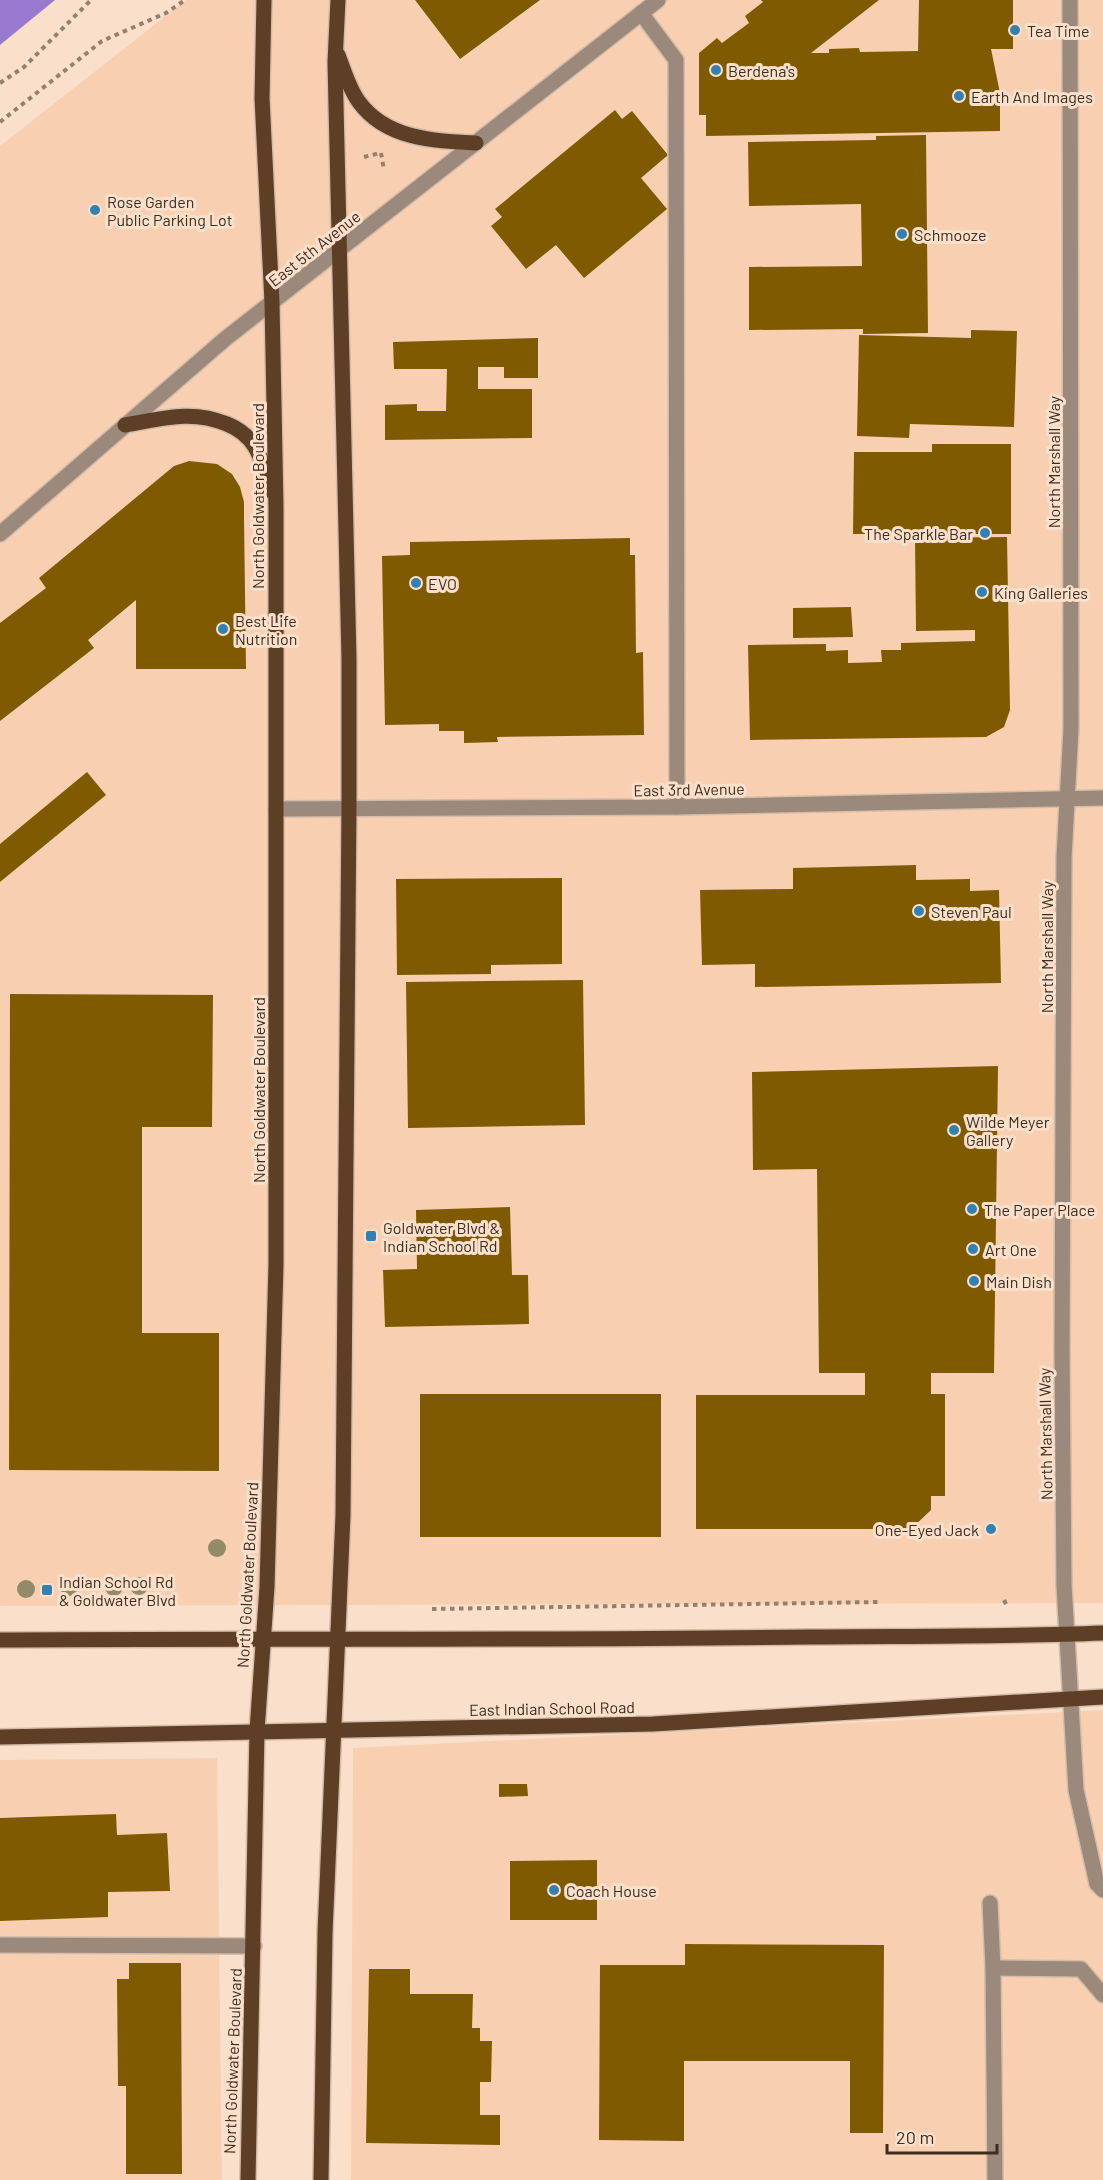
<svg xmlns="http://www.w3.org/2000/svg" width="1103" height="2180" viewBox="0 0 1103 2180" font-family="Barlow,sans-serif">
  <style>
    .built { fill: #f8d0b1 }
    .water { fill: #9979cf }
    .building { fill: #805a00 }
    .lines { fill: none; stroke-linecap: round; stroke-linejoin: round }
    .minor-casing { stroke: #d4bca9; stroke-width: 18 }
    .major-casing { stroke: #d4bca9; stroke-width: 18 }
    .path { stroke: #95806f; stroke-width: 4; stroke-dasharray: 4.5 4.5; stroke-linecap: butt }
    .minor { stroke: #9b897b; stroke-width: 15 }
    .major { stroke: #5d3f25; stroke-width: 15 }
    .tree { fill: #918b6a }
    .poi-dot { fill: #3181b2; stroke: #fae0cb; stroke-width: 2 }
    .labels { text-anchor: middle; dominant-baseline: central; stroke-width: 6; stroke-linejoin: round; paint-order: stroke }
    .poi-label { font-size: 16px; fill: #3e2d1f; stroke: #fae0cb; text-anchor: start }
    .street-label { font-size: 16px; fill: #3e2d1f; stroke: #fae0cb }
  </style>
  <rect width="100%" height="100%" fill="#fae0cb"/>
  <g class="built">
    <polygon points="186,0 1103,0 1103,1603 0,1606 0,146"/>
    <polygon points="1103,1710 1103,2180 351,2180 353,1748"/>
    <polygon points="217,1758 222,2180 0,2180 0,1760"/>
  </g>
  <polygon class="water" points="0,0 55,0 0,45"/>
  <g class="building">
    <polygon points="415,0 540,0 460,59"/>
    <polygon points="761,0 879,0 811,53 829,53 829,49 859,48 860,52 918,51 919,0 1013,0 1013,49 991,49 1000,93 1000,131 706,136 706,115 699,115 699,53 717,38 722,43 749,23 745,16 763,2"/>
    <polygon points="615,110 622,119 632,111 668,155 641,178 667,209 584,278 556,245 526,269 491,226 502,217 495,209"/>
    <polygon points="926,135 928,333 863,334 863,329 749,330 749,267 862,266 861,204 749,206 748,142 876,140 876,136"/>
    <polygon points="971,330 1017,331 1014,427 910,424 909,438 857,436 859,335 971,338"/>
    <polygon points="538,338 538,378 504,378 504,367 478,367 478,389 532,389 532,438 385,440 385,405 417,404 417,411 446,411 447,369 394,369 393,342"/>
    <polygon points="932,444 1011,444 1011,534 853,534 854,452 932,452"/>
    <polygon points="189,461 217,464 232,474 240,487 244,502 244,518 246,669 136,669 136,600 88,640 94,648 0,721 0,623 46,588 39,578 174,466"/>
    <polygon points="1007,537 1010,710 1004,727 986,737 750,740 748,645 826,644 826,651 848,650 848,663 882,662 881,650 901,650 901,643 975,641 975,630 916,631 915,538"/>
    <polygon points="630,538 630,555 635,555 636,653 643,652 644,735 497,737 498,742 464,743 464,731 439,731 439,724 385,725 382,556 410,555 410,542"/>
    <polygon points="851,607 853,637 793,638 793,608"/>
    <polygon points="87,772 106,795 0,882 0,844"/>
    <polygon points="916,865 916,880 970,879 970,891 999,890 1001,983 755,987 755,964 702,965 700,890 793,889 793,868"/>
    <polygon points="562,878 562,964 491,965 491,974 397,975 396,879"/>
    <polygon points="583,980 585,1125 408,1128 406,982"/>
    <polygon points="10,994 213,995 212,1127 142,1127 142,1333 219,1333 219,1471 9,1470"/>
    <polygon points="998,1066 994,1373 931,1373 931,1394 945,1394 945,1496 931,1496 931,1510 911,1529 696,1529 696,1395 865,1395 865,1373 819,1373 817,1169 753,1170 752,1072"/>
    <polygon points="510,1207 512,1275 528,1275 529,1324 385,1327 383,1270 417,1269 416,1210"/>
    <rect x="420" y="1394" width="241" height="143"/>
    <polygon points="499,1784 527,1784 528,1796 499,1797"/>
    <polygon points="116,1814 117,1835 167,1833 170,1891 108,1892 108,1917 0,1921 0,1818"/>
    <polygon points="597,1860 597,1920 510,1920 510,1861"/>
    <polygon points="685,1944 884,1945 883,2133 850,2133 850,2061 684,2061 684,2141 599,2140 600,1965 685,1965"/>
    <polygon points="129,1963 181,1963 182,2174 126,2174 126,2086 118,2086 117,1979 129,1979"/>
    <polygon points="369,1969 410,1969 410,1994 473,1994 472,2028 480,2028 480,2041 492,2041 491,2082 480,2082 480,2115 500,2115 500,2145 366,2143"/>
  </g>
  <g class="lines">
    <g class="minor-casing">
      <g id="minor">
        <polyline points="1070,0 1071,729 1064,857 1062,1352 1064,1585 1076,1790 1097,1884 1103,1890"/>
        <polyline points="641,13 676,60 677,807"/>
        <polyline points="0,534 225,339 658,0"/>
        <polyline points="276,809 677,807 1103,798"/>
        <polyline points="990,1903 993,1968 995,2180"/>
        <polyline points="0,1945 254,1946"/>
        <polyline points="993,1968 1081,1969 1103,1995"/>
      </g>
    </g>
    <g class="major-casing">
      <g id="major">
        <path d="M338,55C344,70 349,89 359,102C386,139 433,141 476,143"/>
        <path d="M125,425C161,419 191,409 227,424C239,429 248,435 255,447C263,460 267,477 271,491"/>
        <path d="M0,1640C270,1638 539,1641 809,1637C907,1636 1005,1637 1103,1633"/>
        <polyline points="0,1737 653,1724 1103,1697"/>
        <polyline points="248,2180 257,1731 267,1587 276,1264 276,507 272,303 262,98 264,0"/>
        <polyline points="321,2180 325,1933 343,1515 349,807 349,659 335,62 338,0"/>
      </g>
    </g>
    <g class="path">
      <polyline points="0,83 24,67 91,0"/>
      <polyline points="0,122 102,41 166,13 185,0"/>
      <polyline points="381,153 384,170"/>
      <polyline points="364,157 380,153"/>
      <polyline points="1004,1600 1007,1606"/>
      <polyline points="432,1609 878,1602"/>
    </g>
    <use href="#minor" class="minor"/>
    <use href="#major" class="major"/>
  </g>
  <g class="tree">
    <circle cx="217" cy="1548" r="9"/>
    <circle cx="139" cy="1586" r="9"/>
    <circle cx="69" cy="1587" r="9"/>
    <circle cx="114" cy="1587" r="9"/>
    <circle cx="26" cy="1589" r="9"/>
  </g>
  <g class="poi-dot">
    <circle cx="1015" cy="30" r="6"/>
    <circle cx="716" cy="70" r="6"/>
    <circle cx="959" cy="96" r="6"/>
    <circle cx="95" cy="210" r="6"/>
    <circle cx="902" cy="234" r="6"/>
    <circle cx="985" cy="533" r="6"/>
    <circle cx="416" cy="583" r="6"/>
    <circle cx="982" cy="592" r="6"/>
    <circle cx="223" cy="629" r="6"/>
    <circle cx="919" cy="911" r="6"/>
    <circle cx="954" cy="1130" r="6"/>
    <circle cx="972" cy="1209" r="6"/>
    <rect x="365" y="1230" width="12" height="12" rx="3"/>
    <circle cx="973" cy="1249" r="6"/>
    <circle cx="974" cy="1281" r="6"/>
    <circle cx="991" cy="1529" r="6"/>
    <rect x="41" y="1584" width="12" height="12" rx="3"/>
    <circle cx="554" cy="1890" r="6"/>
  </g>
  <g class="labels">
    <g class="poi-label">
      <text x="1027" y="30">Tea Time</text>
      <text x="728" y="70">Berdena's</text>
      <text x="971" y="96">Earth And Images</text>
      <text x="107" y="201">Rose Garden<tspan x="107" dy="18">Public Parking Lot</tspan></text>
      <text x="914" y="234">Schmooze</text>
      <text x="973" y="533" text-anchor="end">The Sparkle Bar</text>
      <text x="428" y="583">EVO</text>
      <text x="994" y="592">King Galleries</text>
      <text x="235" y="620">Best Life<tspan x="235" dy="18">Nutrition</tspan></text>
      <text x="931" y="911">Steven Paul</text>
      <text x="966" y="1121">Wilde Meyer<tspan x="966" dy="18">Gallery</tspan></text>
      <text x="984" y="1209">The Paper Place</text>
      <text x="383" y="1227">Goldwater Blvd &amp;<tspan x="383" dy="18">Indian School Rd</tspan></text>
      <text x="985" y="1249">Art One</text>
      <text x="986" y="1281">Main Dish</text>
      <text x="979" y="1529" text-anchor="end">One-Eyed Jack</text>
      <text x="59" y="1581">Indian School Rd<tspan x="59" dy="18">&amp; Goldwater Blvd</tspan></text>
      <text x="566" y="1890">Coach House</text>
    </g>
    <g class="street-label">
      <text transform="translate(314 248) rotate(-38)">East 5th Avenue</text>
      <text transform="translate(1053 462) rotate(-90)">North Marshall Way</text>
      <text transform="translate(257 496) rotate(-90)">North Goldwater Boulevard</text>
      <text transform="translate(689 789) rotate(-1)">East 3rd Avenue</text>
      <text transform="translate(1046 947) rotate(-90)">North Marshall Way</text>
      <text transform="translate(258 1090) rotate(-90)">North Goldwater Boulevard</text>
      <text transform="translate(1045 1434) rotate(-91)">North Marshall Way</text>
      <text transform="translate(247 1575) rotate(-87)">North Goldwater Boulevard</text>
      <text transform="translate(552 1708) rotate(-1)">East Indian School Road</text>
      <text transform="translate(232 2061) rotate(-88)">North Goldwater Boulevard</text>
    </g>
  </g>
  <path d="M887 2144v9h110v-9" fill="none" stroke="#3e2d1f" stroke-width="3"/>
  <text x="896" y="2144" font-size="18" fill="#3e2d1f" stroke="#fae0cb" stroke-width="4.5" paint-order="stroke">20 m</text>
</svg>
